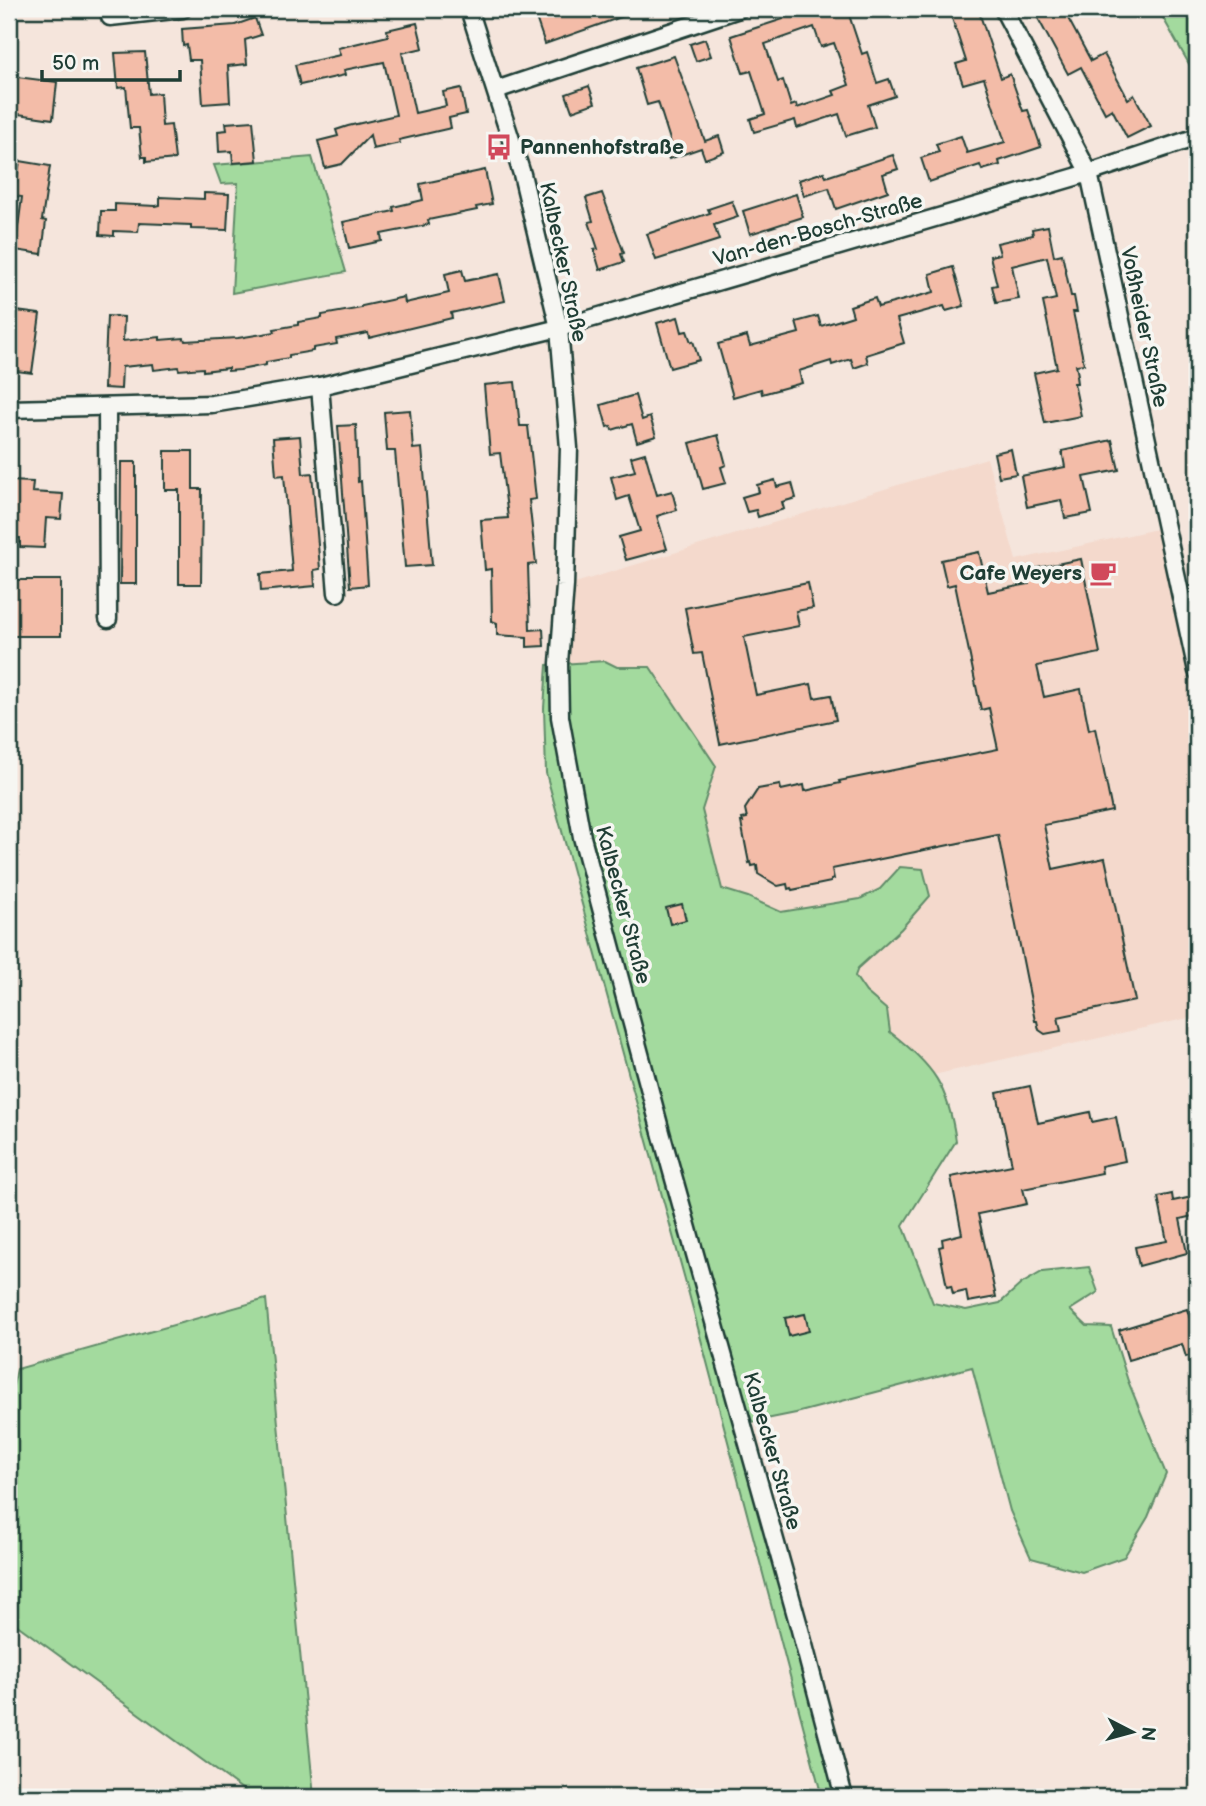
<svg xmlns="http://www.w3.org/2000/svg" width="1206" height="1806" viewBox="0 0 1206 1806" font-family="'Balsamiq Sans',sans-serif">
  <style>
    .built { fill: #f4d9cc }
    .green { fill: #a3da9e; stroke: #618c69; stroke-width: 2 }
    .building { fill: #f3bca8; stroke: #1f3d34; stroke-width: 2; fill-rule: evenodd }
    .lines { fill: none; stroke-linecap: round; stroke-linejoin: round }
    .street-casing { stroke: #1f3d34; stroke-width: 21 }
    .street { stroke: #f6f6f2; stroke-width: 16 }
    .labels { text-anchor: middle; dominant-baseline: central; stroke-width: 7; stroke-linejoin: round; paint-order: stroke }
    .poi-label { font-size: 21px; font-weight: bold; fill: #1f3d34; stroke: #f6f6f2; text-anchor: start }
    .street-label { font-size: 21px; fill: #1f3d34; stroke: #f6f6f2 }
  </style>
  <rect width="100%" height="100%" fill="#f5e5dc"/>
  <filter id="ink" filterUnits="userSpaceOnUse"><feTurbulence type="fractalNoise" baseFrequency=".0143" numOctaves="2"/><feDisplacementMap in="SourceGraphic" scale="14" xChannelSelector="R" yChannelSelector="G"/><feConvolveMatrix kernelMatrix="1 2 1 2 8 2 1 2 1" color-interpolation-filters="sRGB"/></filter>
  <g filter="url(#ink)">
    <polygon class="built" points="987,458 1016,560 1166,527 1197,671 1197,1016 662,1136 560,717 565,586"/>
    <g class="green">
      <polygon points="1158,9 1197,9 1197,78"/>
      <polygon points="312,157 346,272 232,293 238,183 221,184 214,165"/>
      <path d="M605,661L617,667H650L716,766L702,810L722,889L748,897L781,912L860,899L880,889L900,867L923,869L930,896L901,929L858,968L855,976L866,992L887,1010L890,1032C934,1066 948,1086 956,1141L903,1225L933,1303L966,1310L1000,1303L1021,1284L1042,1272L1089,1267L1098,1292L1070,1310L1087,1326L1111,1327L1128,1381L1166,1474L1148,1517L1124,1557L1082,1572L1031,1558L1010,1511L972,1367L796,1413L742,1424L844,1797H822L689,1294L546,773L544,708L547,665Z"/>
      <polygon points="266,1299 314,1797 253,1797 9,1619 9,1403 17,1369"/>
    </g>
    <g class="building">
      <polygon points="533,9 638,9 638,11 545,44"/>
      <path d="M803,9H847L862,54L867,52L877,83L889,79L895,96L868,105L875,127L846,136L839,114L797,128L795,120L754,132L750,119L765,114L751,71L743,73L731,36L783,19L782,16ZM814,27L821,47L834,43L849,85L833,91L835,95L797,108L796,104L791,106L783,80L778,82L765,44Z"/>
      <polygon points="949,9 978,9 1001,78 1010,74 1023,111 1028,110 1041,147 999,161 1000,165 982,170 980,165 929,182 921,158 939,152 936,144 961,136 967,153 1005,142 984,78 963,84 956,64 966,61"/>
      <polygon points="1033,9 1063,9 1091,61 1104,54 1128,99 1134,95 1151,126 1127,138 1112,109 1105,113 1081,67 1068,74"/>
      <polygon points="255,18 261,35 245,40 247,64 228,66 230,102 203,104 200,60 189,60 187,45 183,46 182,29 235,25"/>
      <polygon points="417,23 423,48 402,53 415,113 446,106 443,92 461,88 466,114 449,118 451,128 399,140 400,143 373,149 370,135 342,164 325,168 318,141 338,136 336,130 348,126 396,115 384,62 344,70 345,75 300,85 295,65 340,55 338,48 388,36 387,30"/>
      <polygon points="705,39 711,56 696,61 690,44"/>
      <polygon points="145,52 149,94 160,93 162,126 171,125 175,159 146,162 146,157 142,157 139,128 130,128 126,87 118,88 115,53"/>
      <polygon points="674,56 705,141 719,136 724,152 705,159 701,148 669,159 664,145 671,143 658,102 647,105 636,68"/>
      <polygon points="9,76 57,82 53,119 11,113 11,110 9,110"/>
      <polygon points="589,86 595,103 572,111 566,94"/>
      <polygon points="253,121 257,161 233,163 232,151 219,152 218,131 227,130 226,123"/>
      <polygon points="893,155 898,169 883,174 888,191 836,209 829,188 804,196 799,180 824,172 826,177"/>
      <polygon points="20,161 50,166 42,220 46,221 42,254 15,250 22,197 14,196"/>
      <polygon points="485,170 492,204 476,207 477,210 428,220 429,224 422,226 381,234 382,241 349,248 343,222 394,211 393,207 423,200 420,184"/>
      <polygon points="204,193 229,194 227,230 191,229 191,225 139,223 138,232 114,231 114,236 100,235 101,211 115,211 115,204 156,206 160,205 160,197 204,199"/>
      <polygon points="602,193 624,253 621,254 624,262 600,270 594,250 598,249 589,222 593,221 586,198"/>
      <polygon points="796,194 803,217 750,234 743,211"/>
      <polygon points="732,201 738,217 714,225 719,240 656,260 647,234 710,213 708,209"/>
      <polygon points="1048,226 1054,256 1062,254 1071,296 1074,296 1077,312 1073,312 1084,364 1076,365 1078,375 1076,376 1077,383 1074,383 1081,416 1045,423 1034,373 1057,368 1043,302 1056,299 1047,257 1012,266 1019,299 996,303 992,286 997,285 990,256 1000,254 997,243 1033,235 1032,229"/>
      <polygon points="953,267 964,306 946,311 944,306 897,319 904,343 866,355 868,363 854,368 851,359 832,365 831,361 799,371 802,383 762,394 761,389 733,397 718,344 747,336 750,346 799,333 796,322 818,316 821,326 853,316 850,306 875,298 878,307 934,292 930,274"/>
      <polygon points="462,270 465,281 499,274 505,301 451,313 452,318 369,338 368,333 336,339 337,344 313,348 313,351 289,355 289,358 266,362 266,365 240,370 228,371 228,368 203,371 203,368 179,370 178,367 154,370 153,364 122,367 121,389 104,388 107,316 124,317 123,341 160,337 160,340 184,338 185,341 238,338 275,332 274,329 298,325 298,322 322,318 322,315 362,308 362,306 404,297 405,303 449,293 445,274"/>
      <polygon points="9,310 40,314 32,373 9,370"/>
      <polygon points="678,317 682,332 687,331 691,342 693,341 699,360 670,368 657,323"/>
      <polygon points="515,382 520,426 528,426 536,499 529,500 536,564 528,565 530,630 543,629 544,646 527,647 527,637 497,635 497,623 492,621 491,569 485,570 481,520 508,518 500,453 490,454 484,385"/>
      <polygon points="635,395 642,420 650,417 656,436 637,442 632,424 612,430 611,426 607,427 601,405"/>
      <polygon points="410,410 413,449 422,448 432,565 405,567 395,451 387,451 384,412"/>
      <polygon points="356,425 358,482 361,481 368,585 350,587 338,426"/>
      <polygon points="718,435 726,465 721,467 726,483 703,489 690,443"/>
      <polygon points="300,436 303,474 312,473 320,569 314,570 315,586 261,591 260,574 292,571 284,475 276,476 273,438"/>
      <polygon points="1112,440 1119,470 1084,477 1092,513 1065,518 1061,500 1027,507 1021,476 1065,467 1062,451"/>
      <polygon points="1011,449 1016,474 999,477 994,453"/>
      <polygon points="165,451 193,451 193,489 202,489 201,584 179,584 179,490 165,490"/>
      <polygon points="645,453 657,495 672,491 677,510 657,516 667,549 626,560 619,537 640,531 629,496 617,500 611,477 635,471 631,457"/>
      <polygon points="121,462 136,462 136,584 120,584"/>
      <polygon points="775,480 777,487 792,483 796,498 782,502 784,509 758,517 756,510 747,512 742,497 759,492 757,485"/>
      <polygon points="9,481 33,482 32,492 63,494 61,519 46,518 44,548 20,547 20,538 9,538"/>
      <polygon points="979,552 988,592 1029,584 1027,570 1081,559 1100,653 1037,666 1044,697 1081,689 1089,730 1095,728 1112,811 1044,825 1053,869 1105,858 1135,1001 1058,1017 1061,1031 1045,1034 1039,1030 1037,1021 1035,1021 998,835 832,869 834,879 831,880 831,882 792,890 791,888 788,889 787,884 778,886 758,874 757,865 752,866 751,862 749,863 741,822 743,822 742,819 747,818 745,809 758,789 780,785 781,790 804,785 805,791 840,783 839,781 998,749 989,708 981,710 955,584 947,586 941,560"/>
      <polygon points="11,580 61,580 61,636 12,636"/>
      <polygon points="808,583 813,608 796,611 799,626 744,637 756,695 811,684 814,698 831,695 836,720 720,744 702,653 694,654 685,608"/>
      <polygon points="682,904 686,920 670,924 666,908"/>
      <polygon points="1030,1086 1038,1123 1090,1112 1092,1122 1116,1117 1125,1161 1101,1166 1102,1173 1023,1189 1027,1204 978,1214 996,1297 968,1302 966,1291 953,1294 951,1286 947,1287 939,1247 943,1246 942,1239 962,1234 951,1177 1012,1165 997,1093"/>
      <polygon points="1172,1194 1173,1201 1197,1196 1197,1215 1180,1219 1187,1253 1139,1266 1135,1247 1167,1241 1158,1197"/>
      <polygon points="1187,1309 1197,1342 1197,1353 1186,1357 1182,1344 1128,1360 1119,1330"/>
      <polygon points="805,1314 809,1331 789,1336 785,1318"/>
    </g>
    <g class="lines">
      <g class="street-casing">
        <g id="street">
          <polyline points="469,9 522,174 559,328 569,448 565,586 559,663 560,717 582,837 662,1136 799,1626 844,1797"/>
          <polyline points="1003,9 1089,173 1197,671"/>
          <polyline points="110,17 183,9"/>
          <polyline points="496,90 739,9"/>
          <polyline points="320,386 337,593"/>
          <polyline points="107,407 108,619"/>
          <polyline points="9,409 212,404 320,386 370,374 559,328 1089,173 1197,137"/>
        </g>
      </g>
      <use href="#street" class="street"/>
    </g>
  </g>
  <defs>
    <g id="bus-bare" transform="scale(2.1)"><path d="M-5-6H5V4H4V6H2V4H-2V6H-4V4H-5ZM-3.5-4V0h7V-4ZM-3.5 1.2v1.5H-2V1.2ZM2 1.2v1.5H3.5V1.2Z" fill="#d1495b" stroke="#f6f6f2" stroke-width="2.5" paint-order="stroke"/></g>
    <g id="cafe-bare" transform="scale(2.1)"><path d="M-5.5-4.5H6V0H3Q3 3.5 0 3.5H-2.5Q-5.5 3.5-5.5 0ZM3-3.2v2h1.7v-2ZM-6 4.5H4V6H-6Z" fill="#d1495b" stroke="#f6f6f2" stroke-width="2.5" paint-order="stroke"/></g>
  </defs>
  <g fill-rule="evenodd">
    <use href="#bus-bare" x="499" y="147"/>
    <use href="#cafe-bare" x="1103" y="573"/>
  </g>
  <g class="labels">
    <g class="poi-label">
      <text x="520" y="147">Pannenhofstraße</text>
      <text x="1082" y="573" text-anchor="end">Cafe Weyers</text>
    </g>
    <g class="street-label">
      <text transform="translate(818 230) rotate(-16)">Van-den-Bosch-Straße</text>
      <text transform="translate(563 262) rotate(78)">Kalbecker Straße</text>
      <text transform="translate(1144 327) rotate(78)">Voßheider Straße</text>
      <text transform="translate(623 905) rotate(75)">Kalbecker Straße</text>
      <text transform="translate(772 1451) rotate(74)">Kalbecker Straße</text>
    </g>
  </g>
  <rect width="1206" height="1806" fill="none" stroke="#f6f6f2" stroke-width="35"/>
  <rect x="18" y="18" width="1171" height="1771" fill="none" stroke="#1f3d34" stroke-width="2.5" filter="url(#ink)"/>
  <g transform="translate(1132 1732) rotate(96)" stroke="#f6f6f2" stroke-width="5" paint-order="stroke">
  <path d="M0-5L12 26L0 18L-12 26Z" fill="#1f3d34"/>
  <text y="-10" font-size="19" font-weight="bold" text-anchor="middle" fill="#1f3d34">N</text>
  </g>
  <path d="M42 70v10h138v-10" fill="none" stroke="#1f3d34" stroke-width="3.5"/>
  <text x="52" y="70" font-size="21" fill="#1f3d34" stroke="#f6f6f2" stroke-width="5" paint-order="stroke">50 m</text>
</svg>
